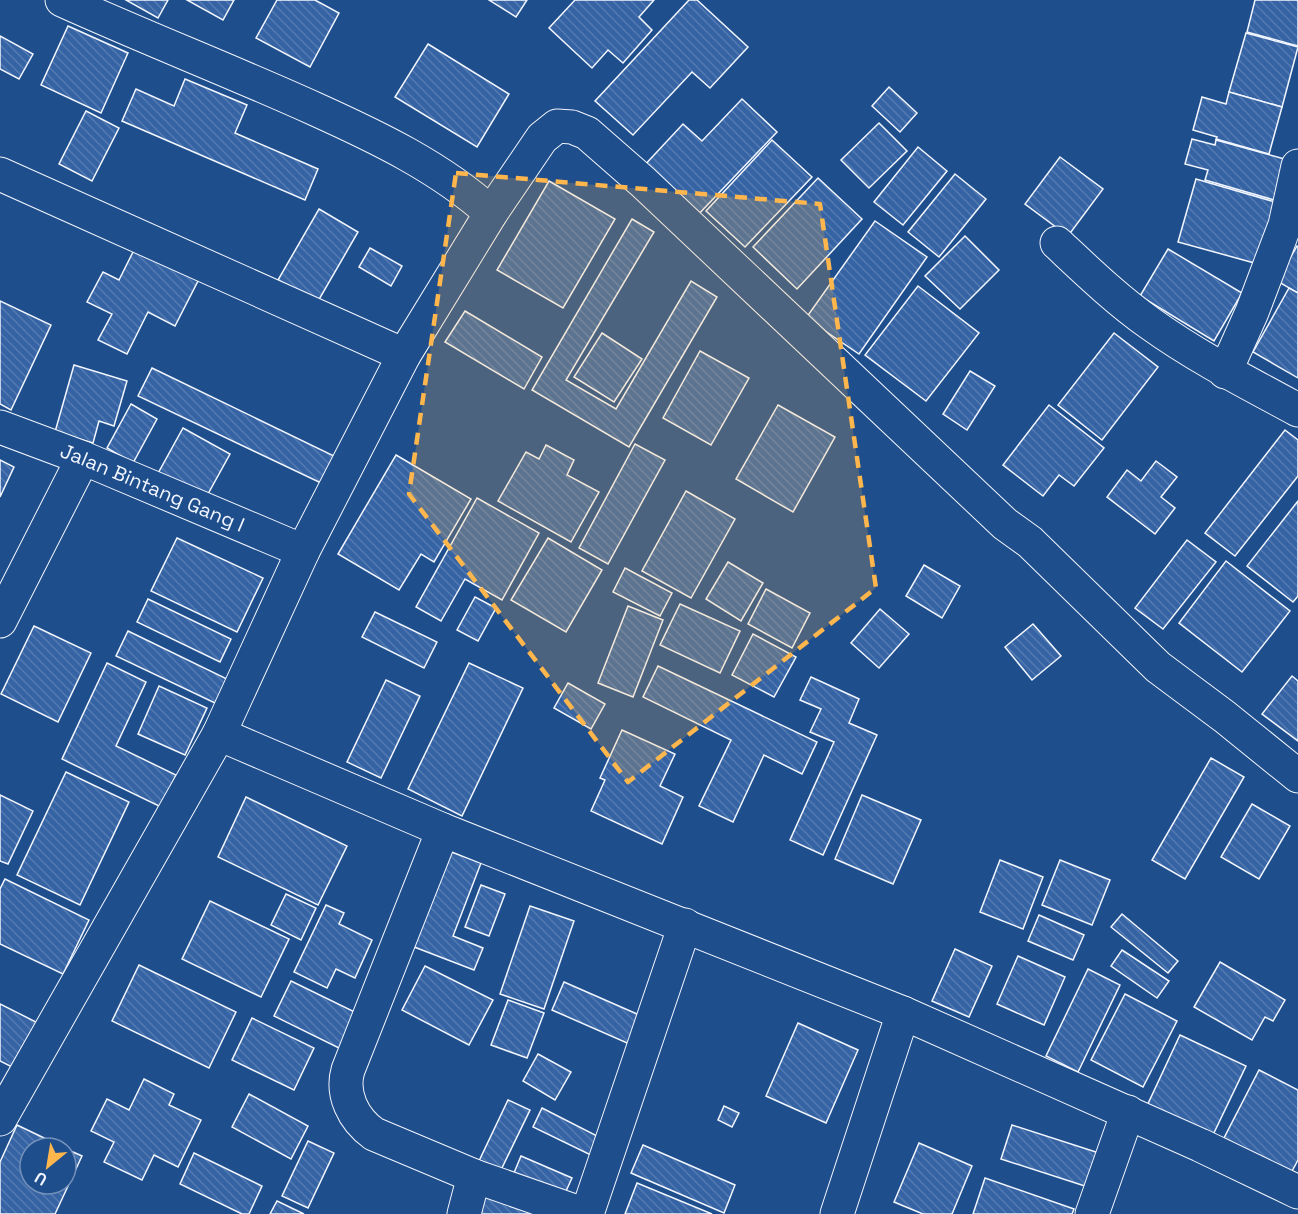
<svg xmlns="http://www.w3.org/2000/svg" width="1298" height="1214" viewBox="0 0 1298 1214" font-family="'Space Grotesk',sans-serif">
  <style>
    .building { fill: url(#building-back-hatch); stroke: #f2f6ff; stroke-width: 1.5 }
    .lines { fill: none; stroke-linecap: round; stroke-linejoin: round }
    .minor-casing { stroke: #f2f6ff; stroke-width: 35 }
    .minor { stroke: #1f4e8c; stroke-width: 33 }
    .marked { fill: #ffb74d; fill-opacity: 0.2; stroke: #ffb74d; stroke-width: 4.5; stroke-dasharray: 12 8; stroke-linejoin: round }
    .labels { text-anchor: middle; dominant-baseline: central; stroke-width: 4.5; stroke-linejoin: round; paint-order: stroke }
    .street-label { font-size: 20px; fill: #f2f6ff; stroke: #1f4e8c }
  </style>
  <defs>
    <pattern id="building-back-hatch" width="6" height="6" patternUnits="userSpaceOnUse" patternTransform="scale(1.5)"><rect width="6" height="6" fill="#3563a3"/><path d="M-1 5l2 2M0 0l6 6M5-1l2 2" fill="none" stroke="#537ab1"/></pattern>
  </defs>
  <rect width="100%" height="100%" fill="#1f4e8c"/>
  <g class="building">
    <polygon points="126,0 168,0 158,18"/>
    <polygon points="187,0 234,0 223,20"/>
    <polygon points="277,0 315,0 339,13 310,67 256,38"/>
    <polygon points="489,0 527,0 516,17"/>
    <polygon points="575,0 654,0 639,17 652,30 623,63 608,50 592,68 549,28"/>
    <polygon points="689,0 697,0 748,47 710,88 692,72 633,135 595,101"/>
    <polygon points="1255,0 1298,0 1298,46 1247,32"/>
    <polygon points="68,26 128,53 101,113 41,85"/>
    <polygon points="1246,33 1298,47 1282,107 1229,92"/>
    <polygon points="0,36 33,54 19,79 0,69"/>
    <polygon points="428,44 509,94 477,147 395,97"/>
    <polygon points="185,79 247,105 235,133 318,169 305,200 122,121 136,89 174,106"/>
    <polygon points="889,87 917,113 900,132 872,106"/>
    <polygon points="1229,92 1282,107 1269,154 1216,139 1217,137 1193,130 1202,97 1226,104"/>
    <polygon points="742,99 777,132 694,219 641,169 683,124 702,141"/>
    <polygon points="86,111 119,128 92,181 59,164"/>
    <polygon points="879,123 907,151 869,188 841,160"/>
    <polygon points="1192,139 1215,145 1216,140 1292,161 1281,202 1205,180 1208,170 1185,164"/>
    <polygon points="772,140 812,177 745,247 706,211"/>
    <polygon points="918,147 947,171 903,225 874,202"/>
    <polygon points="1060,157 1103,189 1068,236 1025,204"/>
    <polygon points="955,174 986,199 939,257 908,232"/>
    <polygon points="818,178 862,219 797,289 753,247"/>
    <polygon points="1196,179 1275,202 1258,264 1178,242"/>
    <polygon points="549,181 615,219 563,308 497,270"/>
    <polygon points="319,209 358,232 317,303 278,280"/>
    <polygon points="632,219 654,232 566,380 616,409 691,281 717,297 629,447 532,390"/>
    <polygon points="875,221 927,257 859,354 806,318"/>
    <polygon points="965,236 999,270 960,309 925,276"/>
    <polygon points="136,246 199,279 175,326 148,312 127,354 98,340 112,314 87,302 103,272 119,280"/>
    <polygon points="1297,246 1298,247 1298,293 1277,281"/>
    <polygon points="370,248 402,266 391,286 359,267"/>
    <polygon points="1168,249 1242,293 1214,341 1140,296"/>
    <polygon points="918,286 979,333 926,401 865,355"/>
    <polygon points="1289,288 1298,293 1298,378 1253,352"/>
    <polygon points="0,301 51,325 11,410 0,404"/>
    <polygon points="465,311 542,357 524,389 445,342"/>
    <polygon points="602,333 642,359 614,402 574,377"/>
    <polygon points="1114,333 1158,367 1102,440 1058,405"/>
    <polygon points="700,351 749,378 711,445 663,418"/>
    <polygon points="74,365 127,381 114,426 99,421 93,443 55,432"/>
    <polygon points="152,368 334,456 321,483 138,396"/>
    <polygon points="970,371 995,386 967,430 943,414"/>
    <polygon points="131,404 157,419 133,463 107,448"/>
    <polygon points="778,405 835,437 793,512 736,479"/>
    <polygon points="1049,405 1104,448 1074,486 1059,475 1043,496 1003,465"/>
    <polygon points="183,428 230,454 203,503 156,477"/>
    <polygon points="1285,430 1298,440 1298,476 1235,556 1205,533"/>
    <polygon points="635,444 665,460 608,564 579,548"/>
    <polygon points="546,445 574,460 567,475 599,492 571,542 498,501 526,452 539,459"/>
    <polygon points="396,455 471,499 434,562 421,554 399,590 338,554"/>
    <polygon points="0,460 14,467 0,497"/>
    <polygon points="1156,461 1177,477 1161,497 1175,508 1155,534 1107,497 1127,470 1141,481"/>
    <polygon points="686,491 735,519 691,598 642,571"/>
    <polygon points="477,498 539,533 502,600 465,579 441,621 416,607"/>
    <polygon points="1298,501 1298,596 1293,602 1247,566"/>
    <polygon points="177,538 263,578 237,632 151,591"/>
    <polygon points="548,538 602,570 566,632 511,600"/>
    <polygon points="1187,540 1216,562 1163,629 1135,608"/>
    <polygon points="1226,561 1290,611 1242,672 1179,623"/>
    <polygon points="728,562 763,583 741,621 706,599"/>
    <polygon points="924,565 960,586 942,618 906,596"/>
    <polygon points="625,568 672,593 660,616 613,592"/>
    <polygon points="766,589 810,613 792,648 748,624"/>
    <polygon points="475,597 496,608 478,641 457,630"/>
    <polygon points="148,599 231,639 220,662 137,622"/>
    <polygon points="680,604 740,631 720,673 660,645"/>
    <polygon points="628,606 663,620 633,697 598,683"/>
    <polygon points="880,609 909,634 879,668 851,643"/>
    <polygon points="375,612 437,642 424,668 362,637"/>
    <polygon points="1033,624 1061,656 1032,680 1005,647"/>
    <polygon points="34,626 91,653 58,722 1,694"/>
    <polygon points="128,631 227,679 215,703 116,656"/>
    <polygon points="753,634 796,657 774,697 732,675"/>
    <polygon points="107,663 146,682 116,746 176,775 161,807 62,759"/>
    <polygon points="469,663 523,688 462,816 408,789"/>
    <polygon points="658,666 817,742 802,774 764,755 733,822 699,806 731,740 643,697"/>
    <polygon points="1292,676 1298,681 1298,741 1262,714"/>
    <polygon points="811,677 859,699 849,723 877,735 823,855 790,840 834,742 810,732 821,709 800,700"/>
    <polygon points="386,680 420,696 381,778 347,762"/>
    <polygon points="568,683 605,704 591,729 554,708"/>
    <polygon points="159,686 207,708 185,755 138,734"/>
    <polygon points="622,730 675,754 660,786 683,797 662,844 591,811 605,780 600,778"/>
    <polygon points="1211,758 1244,777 1185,879 1152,860"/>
    <polygon points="66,772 129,802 80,905 17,875"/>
    <polygon points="0,795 33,811 8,864 0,861"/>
    <polygon points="862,795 921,820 893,884 835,859"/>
    <polygon points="246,797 347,846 318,905 218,857"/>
    <polygon points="1252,804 1290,826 1259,879 1221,857"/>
    <polygon points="446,850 481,863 453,936 483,948 474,970 409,945"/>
    <polygon points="1000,860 1043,877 1023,929 980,912"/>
    <polygon points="1060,860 1110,880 1092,925 1042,905"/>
    <polygon points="5,879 89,920 63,974 0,944 0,889"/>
    <polygon points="481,885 505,894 489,936 465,927"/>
    <polygon points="286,894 316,908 301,940 271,925"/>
    <polygon points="210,901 289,939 261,997 182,959"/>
    <polygon points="326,905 344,913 339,924 372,940 355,978 336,969 327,988 294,972"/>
    <polygon points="530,906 574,921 544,1009 500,994"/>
    <polygon points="1122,914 1178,961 1168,973 1111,927"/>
    <polygon points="1039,915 1084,935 1073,960 1028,941"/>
    <polygon points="955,949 992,966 969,1017 932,1001"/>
    <polygon points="1122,950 1169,981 1157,998 1111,966"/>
    <polygon points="1018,956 1065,977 1044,1025 997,1004"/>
    <polygon points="1220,962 1285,1000 1273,1021 1265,1017 1252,1040 1194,1007"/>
    <polygon points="139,965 236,1012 209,1068 112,1021"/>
    <polygon points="425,966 493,1000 469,1045 402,1010"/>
    <polygon points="1088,969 1120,985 1078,1072 1046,1056"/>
    <polygon points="291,981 365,1017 347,1052 274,1016"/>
    <polygon points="564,982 646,1018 634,1046 552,1010"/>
    <polygon points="1125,994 1177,1021 1143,1087 1091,1060"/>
    <polygon points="508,1000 544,1013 527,1058 491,1045"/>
    <polygon points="0,1004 38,1023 16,1069 0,1061"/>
    <polygon points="252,1018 314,1048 294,1090 232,1060"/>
    <polygon points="798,1023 858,1050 826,1123 766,1096"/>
    <polygon points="1180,1035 1246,1066 1211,1139 1146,1108"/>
    <polygon points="538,1054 571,1072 555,1100 523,1081"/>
    <polygon points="1259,1070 1298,1090 1298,1160 1291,1173 1224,1138"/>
    <polygon points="144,1079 174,1094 169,1105 201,1120 178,1167 154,1155 142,1180 104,1162 114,1142 91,1131 107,1099 129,1110"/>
    <polygon points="249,1094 308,1126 291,1159 232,1127"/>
    <polygon points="508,1100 530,1110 500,1172 479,1161"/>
    <polygon points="724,1106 739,1113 732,1127 718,1120"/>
    <polygon points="542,1108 607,1141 599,1159 533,1127"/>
    <polygon points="17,1125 65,1148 30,1148 30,1184 66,1184 66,1149 82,1156 55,1214 0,1214 0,1162"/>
    <polygon points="1012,1125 1099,1153 1088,1187 1001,1159"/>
    <polygon points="308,1141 334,1153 308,1208 282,1196"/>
    <polygon points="919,1143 972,1166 952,1214 923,1214 894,1202"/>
    <polygon points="643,1145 735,1185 724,1213 631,1173"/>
    <polygon points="194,1153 262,1186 249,1214 242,1214 180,1184"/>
    <polygon points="521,1156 572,1178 561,1202 511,1180"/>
    <polygon points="985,1178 1074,1209 1072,1214 973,1214"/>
    <polygon points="637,1183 712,1214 625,1214"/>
    <polygon points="479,1189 548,1214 471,1214"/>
    <polygon points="277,1201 304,1214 270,1214"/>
  </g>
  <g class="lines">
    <g class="minor-casing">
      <g id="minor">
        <path d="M62,0C146,38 231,71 315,109C377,137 440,167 491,213"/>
        <polyline points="0,174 404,355"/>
        <path d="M1057,243C1087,271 1117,300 1151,324C1197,357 1248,383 1298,410"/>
        <polyline points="1225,372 1252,312 1285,225 1298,166"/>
        <path id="s1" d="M0,427L83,458L303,551"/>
        <polyline points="0,621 83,458"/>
        <polyline points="219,734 303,551 404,355 491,213 542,138 557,126 572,127 587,133 643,182 1005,524 1030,542 1158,667 1225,717 1298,776"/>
        <path d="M443,830L348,1070C341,1094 353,1119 374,1134L474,1176L583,1214"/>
        <polyline points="0,1119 219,734 443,830 903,1013 1200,1145 1298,1192"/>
        <polyline points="464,1214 474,1176"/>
        <polyline points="587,1214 685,925"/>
        <polyline points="837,1214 903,1013"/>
        <polyline points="1092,1214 1128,1112"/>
      </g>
    </g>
    <use href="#minor" class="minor"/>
  </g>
  <path class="marked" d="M456,173L820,204L876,588L628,782L409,494Z"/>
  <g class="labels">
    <g class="street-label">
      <text stroke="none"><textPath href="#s1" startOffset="164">Jalan Bintang Gang I</textPath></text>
    </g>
  </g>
  <g transform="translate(48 1166) rotate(210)"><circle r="28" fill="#1f4e8c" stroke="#7391ba" stroke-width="1.5"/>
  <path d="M0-4.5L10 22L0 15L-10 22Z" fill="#ffb74d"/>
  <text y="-9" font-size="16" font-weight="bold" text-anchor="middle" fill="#f2f6ff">U</text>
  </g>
</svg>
